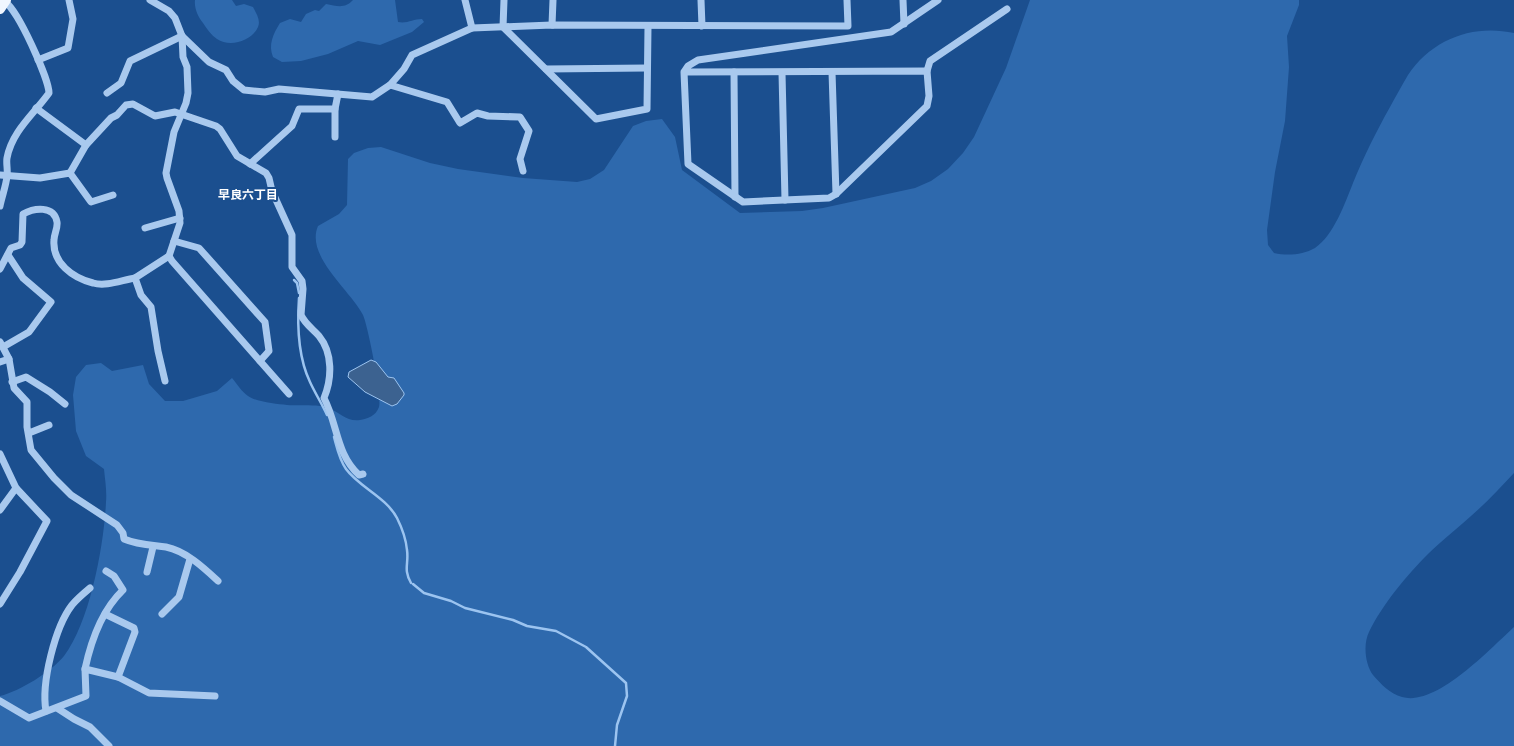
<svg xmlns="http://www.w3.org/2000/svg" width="1514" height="746" viewBox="0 0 1514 746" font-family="'PT Sans','Noto Sans JP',sans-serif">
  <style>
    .green { fill: #2e69ad }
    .water { fill: #3c6290; stroke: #9cc4f0 }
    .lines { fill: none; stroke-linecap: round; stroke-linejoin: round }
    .stream { stroke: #9cc4f0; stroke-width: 2.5 }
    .minor { stroke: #a9c9ee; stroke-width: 7 }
    .major { stroke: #f0f6ff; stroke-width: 10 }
    .labels { text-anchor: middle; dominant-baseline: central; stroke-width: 4; stroke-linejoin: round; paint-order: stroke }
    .neighbourhood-label { font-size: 12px; font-weight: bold; fill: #fff; stroke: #1b4f8f }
  </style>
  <rect width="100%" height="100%" fill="#1b4f8f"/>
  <g class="green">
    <path d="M195,0H232L236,6L244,4L253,7C256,13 261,20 258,27C252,41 230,48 217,39C211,35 207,29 203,23C198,17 194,8 195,0Z"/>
    <path d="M353,0H395L398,22C407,24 413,19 422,19L424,22L412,32L380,45L358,41L328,54L301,61L282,62L273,57C268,45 273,34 280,23L290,19L301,22L306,14L315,10L319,11L326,4C337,6 345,9 353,0Z"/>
    <path d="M1030,0H1299V5L1287,36L1289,67L1285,121L1275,172L1267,230L1268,245L1274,253C1287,256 1303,255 1315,248C1334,235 1345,203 1353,183C1364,156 1376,132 1390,107C1396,96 1402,85 1408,75C1432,39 1473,24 1514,33V473C1500,488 1486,503 1471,516C1457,529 1441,541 1428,554C1407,575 1382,605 1369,632C1363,644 1365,664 1373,675C1381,684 1390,694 1402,697C1436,707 1490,649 1514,627V746H0V696C20,691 51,672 64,656C90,622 104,545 106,502C107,491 105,480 104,469L86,456L76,431L73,395L76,377L86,365L101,363L112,371L143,365L149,384L165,401H183L217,391L232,378C237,384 242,392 248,396C256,402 277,404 287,405C298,406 319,404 329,408C340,413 347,422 360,420C367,419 376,416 379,407C382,397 368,326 363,315C351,291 305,256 318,226L339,214L347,205L348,159L354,153L368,148L381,147L430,163L458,169L523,178L577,182L590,179L604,170L633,126L646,121L662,119L675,137L682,170L740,213L802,211L823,208L915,188L931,181L948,169L963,153L974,137L1006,68Z"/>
  </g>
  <polygon class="water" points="371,360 376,362 388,377 394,378 404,393 404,395 397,404 392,406 365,392 348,377 349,372"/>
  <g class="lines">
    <g class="stream">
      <polyline points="294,280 297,283 299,293"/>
      <path d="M299,298C297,326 298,357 310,382C315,393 322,404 327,415"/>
      <path d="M334,437C337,448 339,459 346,469C359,487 386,497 397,518C402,528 406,539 407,550C409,564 403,569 411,583"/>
      <polyline points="413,584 424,593 451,601 465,608 513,620 527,626 556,631 586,647 626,683 627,696 617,725 615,746"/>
    </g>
    <g class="minor">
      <polyline points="150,0 169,11 175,18 182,36 183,57 187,67 188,93 186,103 174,132 166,173 167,178 179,211 180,223 169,256 135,278 141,295 151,307 158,351 165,381"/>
      <polyline points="465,0 472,28"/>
      <polyline points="504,0 503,27 596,119 647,109 648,27"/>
      <polyline points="701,0 702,26"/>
      <polyline points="903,0 904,24"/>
      <polyline points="552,25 553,0"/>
      <polyline points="182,36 209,62 226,70 233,81 244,90 265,92 279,89 372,97 390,85 404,69 412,55 472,28 552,25 848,26 847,0"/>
      <polyline points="38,60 68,48 73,19 69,0"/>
      <polyline points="546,69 647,68"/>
      <polyline points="927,71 930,61 1007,9"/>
      <polyline points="684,72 927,71 929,96 927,106 836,194 829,198 743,202 688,164 684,72 688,66 698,60 891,32 938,0"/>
      <polyline points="734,72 735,197"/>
      <polyline points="832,72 836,194"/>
      <polyline points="782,73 785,200"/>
      <polyline points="390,85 447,102 460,123 477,113 488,116 520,117 529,131 520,159 523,171"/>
      <polyline points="107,93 121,83 130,61 182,36"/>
      <polyline points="36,108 86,145 70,173"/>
      <polyline points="335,137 335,109"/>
      <path d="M86,145L111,118L117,115L126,105L133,104L155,116L175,112L216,126L220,129L237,156L266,173L269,178L272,191L292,235V267L302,281L303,289L301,315C305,324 313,329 319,336C333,353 332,379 324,398C338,425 336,454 359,475L363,474"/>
      <polyline points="250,164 292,126 299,109 335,109 338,94"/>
      <polyline points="0,175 40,178 70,173 91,202 113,195"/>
      <path d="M0,206C2,196 6,186 7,176C8,170 6,163 7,158C12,131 34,114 49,93C49,79 17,8 5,2"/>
      <polyline points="145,228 180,218"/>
      <polyline points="174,241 199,248 265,322 269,351 260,361"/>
      <polyline points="169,256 172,261 289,394"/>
      <path d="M0,269L11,248L20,245L22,242L23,214C34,208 54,205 57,222C58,228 54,234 54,240C52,263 73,278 93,283C106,287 122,280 135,278"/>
      <path d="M0,342L9,359L14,388L27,402V427L31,450L54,478L71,495L117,525L123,533L124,539C138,545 151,545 166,547C186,551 204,568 218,581"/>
      <polyline points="3,347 29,332 51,302 23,278 8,255"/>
      <polyline points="0,362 9,359"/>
      <polyline points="12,382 26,377 50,392 65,404"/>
      <polyline points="29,433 49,425"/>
      <polyline points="0,454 16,488 47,521 20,572 0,604"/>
      <polyline points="0,510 16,488"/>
      <polyline points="147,572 153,547"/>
      <polyline points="105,614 134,628 135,632 118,677"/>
      <polyline points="162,614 179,597 190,559"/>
      <path d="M85,669C91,641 102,610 123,590L114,576L106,571"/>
      <polyline points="0,701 29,718 86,696 85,669 118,677 149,693 215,696"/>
      <polyline points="57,708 74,719 90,727 109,746"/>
      <path d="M46,711C41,683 55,627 72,605C77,599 84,593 90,588"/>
    </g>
    <polyline class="major" points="0,9 6,0"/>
  </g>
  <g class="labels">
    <g class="neighbourhood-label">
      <text x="248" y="194">早良六丁目</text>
    </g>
  </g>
</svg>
